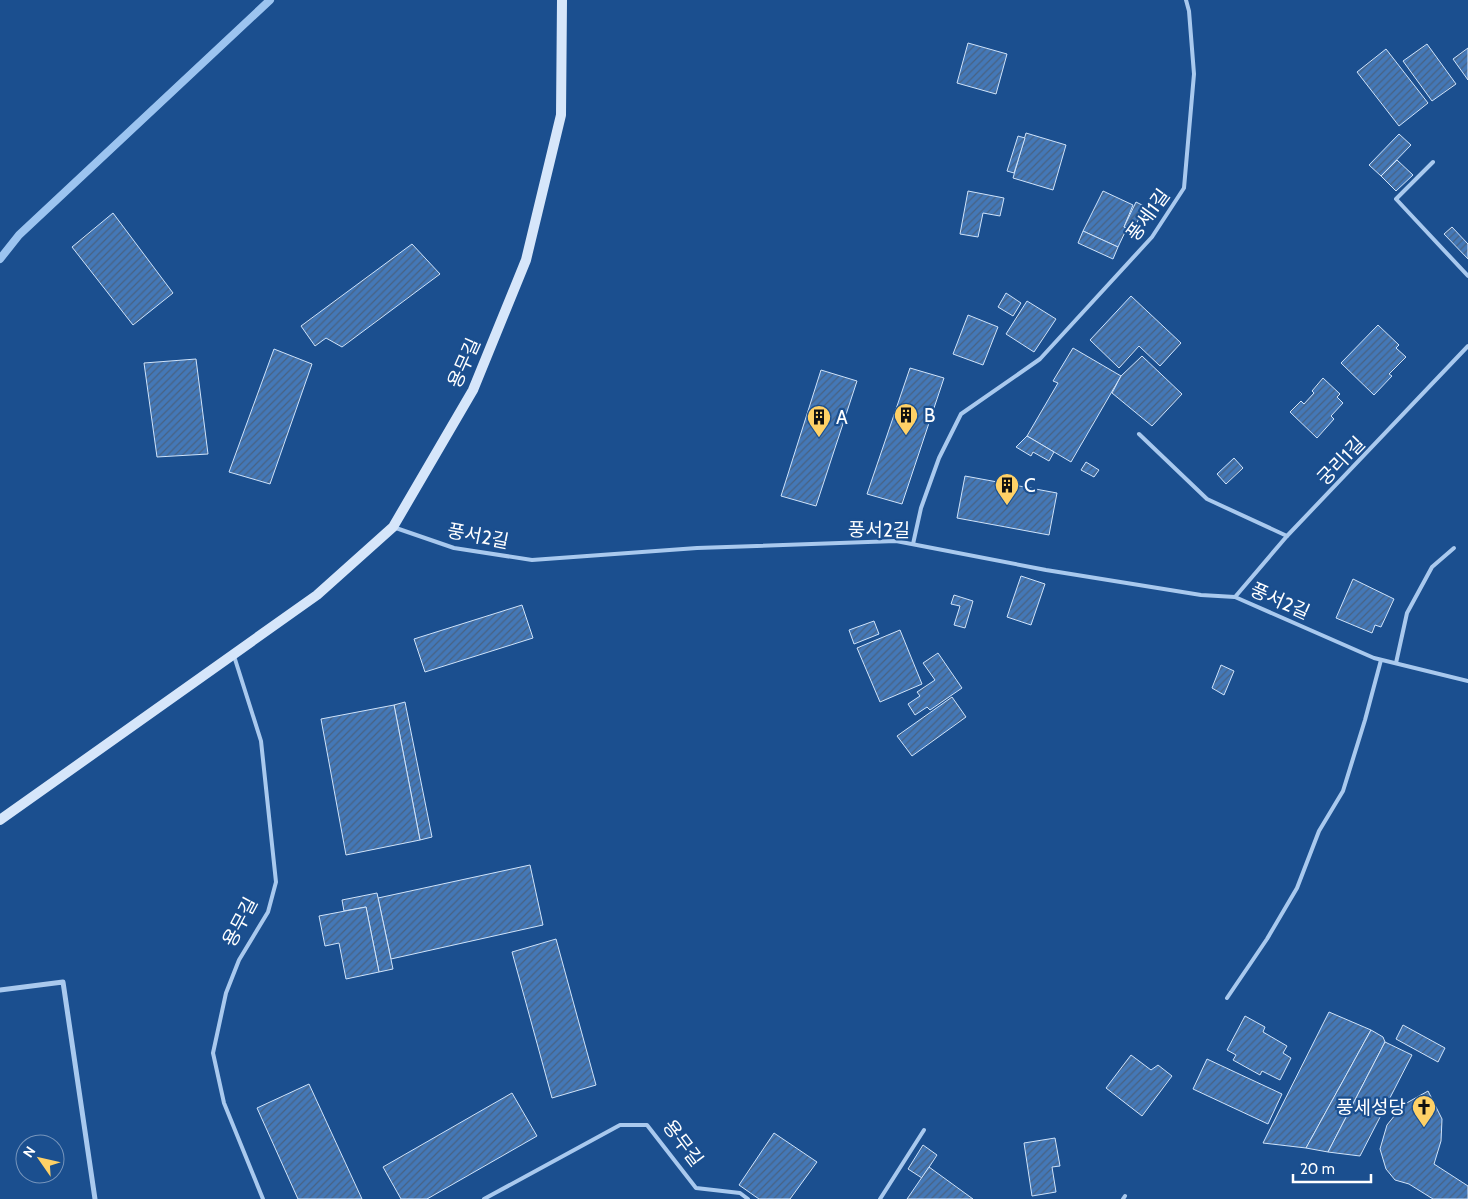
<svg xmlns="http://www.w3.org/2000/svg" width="1468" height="1199" viewBox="0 0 1468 1199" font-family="Cabin,'Noto Sans KR',sans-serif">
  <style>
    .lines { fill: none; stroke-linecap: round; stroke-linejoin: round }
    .stream { stroke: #9cc4f0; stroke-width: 8 }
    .building { fill: url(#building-hatch); stroke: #cfe3fa }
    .lane { stroke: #a9c9ee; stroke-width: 4 }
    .street { stroke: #a9c9ee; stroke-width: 5 }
    .secondary { stroke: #d6e6fa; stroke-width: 10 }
    .labels { text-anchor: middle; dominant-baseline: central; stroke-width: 4.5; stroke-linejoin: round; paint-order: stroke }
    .street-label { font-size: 19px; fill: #fff; stroke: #1b4f8f }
    .poi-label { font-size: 19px; fill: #fff; stroke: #1b4f8f; text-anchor: start }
  </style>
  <defs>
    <pattern id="building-hatch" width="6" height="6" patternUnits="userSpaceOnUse" patternTransform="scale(1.25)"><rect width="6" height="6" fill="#4478b7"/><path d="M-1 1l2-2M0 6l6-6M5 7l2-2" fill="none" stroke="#486282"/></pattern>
  </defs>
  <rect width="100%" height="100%" fill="#1b4f8f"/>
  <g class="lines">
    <polyline class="stream" points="0,259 19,235 270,0"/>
  </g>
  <g class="building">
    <polygon points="968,43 1007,54 996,94 957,83"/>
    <polygon points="1427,44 1456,84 1432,101 1403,61"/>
    <polygon points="1468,48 1468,80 1453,59"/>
    <polygon points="1386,49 1428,103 1399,126 1357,72"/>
    <polygon points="1026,133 1066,145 1053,190 1013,178"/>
    <polygon points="1399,134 1411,145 1381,176 1369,165"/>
    <polygon points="1018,136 1025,138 1014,173 1007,171"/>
    <polygon points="1397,160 1413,175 1396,191 1381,176"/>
    <polygon points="968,191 1004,198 1000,216 983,213 978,237 960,234"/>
    <polygon points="1103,191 1133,205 1124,227 1127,228 1118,247 1083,231"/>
    <polygon points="1136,202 1144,206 1136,225 1130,222 1127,228 1124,227"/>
    <polygon points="113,213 173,293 133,325 72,247"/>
    <polygon points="1452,227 1468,244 1468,259 1444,234"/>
    <polygon points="1083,231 1118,247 1113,259 1078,243"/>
    <polygon points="412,244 440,274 342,347 326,338 315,346 301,326"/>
    <polygon points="1006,293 1021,303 1013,316 998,307"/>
    <polygon points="1131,296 1181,343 1160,366 1139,346 1119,368 1090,340"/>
    <polygon points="1027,301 1056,319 1034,352 1006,334"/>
    <polygon points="968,315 998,327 983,365 953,354"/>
    <polygon points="1378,325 1399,345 1396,348 1406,357 1389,374 1392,376 1374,395 1341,363"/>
    <polygon points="1073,348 1121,376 1071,462 1027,436 1058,383 1053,381"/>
    <polygon points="274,349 312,364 270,484 229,472"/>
    <polygon points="1142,356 1182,394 1152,426 1112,393 1121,376"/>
    <polygon points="196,359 208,454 157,457 144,363"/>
    <polygon points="910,368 944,378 902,504 867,494"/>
    <polygon points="821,370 857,381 816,506 781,496"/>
    <polygon points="1323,378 1340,394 1337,397 1343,403 1331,416 1334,419 1317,438 1290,412 1301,401 1304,404 1314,393 1312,391"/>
    <polygon points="1027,436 1054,452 1049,461 1033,452 1031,456 1016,447"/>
    <polygon points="1234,458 1243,468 1226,484 1217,474"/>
    <polygon points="1086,462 1099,470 1094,477 1081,470"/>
    <polygon points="965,476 1057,493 1049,535 957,518"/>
    <polygon points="1021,576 1045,584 1031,625 1007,617"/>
    <polygon points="1353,579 1394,599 1381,627 1375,625 1372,633 1336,618"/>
    <polygon points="954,595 973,601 965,628 954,625 960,606 951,604"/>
    <polygon points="522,605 533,638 425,672 414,639"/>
    <polygon points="874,621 879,634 854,644 849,630"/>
    <polygon points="900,630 922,684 880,702 857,648"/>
    <polygon points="938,653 962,688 930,710 927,707 915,715 908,704 920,696 917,692 935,680 923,663"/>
    <polygon points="1221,665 1234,671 1224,695 1212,688"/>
    <polygon points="952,697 966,717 912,756 897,736"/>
    <polygon points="405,702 432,837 420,840 394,705"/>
    <polygon points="394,705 420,840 346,855 321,719"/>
    <polygon points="530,865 543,925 391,959 378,898"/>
    <polygon points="377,893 393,969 379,972 366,907 344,911 342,900"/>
    <polygon points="366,907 379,972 346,979 339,943 325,946 319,916"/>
    <polygon points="556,939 596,1085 552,1098 512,952"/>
    <polygon points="1329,1012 1371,1030 1306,1148 1263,1143"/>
    <polygon points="1245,1016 1265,1027 1263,1032 1287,1046 1283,1053 1291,1058 1280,1080 1262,1071 1260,1075 1233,1060 1236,1055 1227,1050"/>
    <polygon points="1403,1025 1445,1048 1438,1062 1396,1039"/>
    <polygon points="1371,1030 1383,1037 1385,1042 1328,1152 1306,1148"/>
    <polygon points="1385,1042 1412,1055 1360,1156 1328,1152"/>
    <polygon points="1131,1055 1151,1070 1158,1065 1172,1076 1142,1116 1106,1088"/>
    <polygon points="1207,1059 1282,1094 1268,1124 1193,1089"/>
    <polygon points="309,1084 362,1199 298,1199 257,1108"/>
    <polygon points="1428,1091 1442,1119 1441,1141 1434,1164 1468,1186 1468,1199 1433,1199 1409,1184 1395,1180 1386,1169 1380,1149 1387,1125 1403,1105"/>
    <polygon points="512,1093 537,1136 427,1199 401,1199 383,1167"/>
    <polygon points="774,1133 817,1162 790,1199 759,1199 739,1185"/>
    <polygon points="1055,1138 1060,1166 1052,1167 1056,1192 1032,1196 1024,1143"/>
    <polygon points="923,1145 937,1155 922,1178 908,1169"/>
    <polygon points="929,1167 973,1199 907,1199"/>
  </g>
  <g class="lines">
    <g class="lane">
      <polyline points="1433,162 1396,199 1468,276"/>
      <polyline points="1139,434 1207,499 1287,536"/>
      <polyline points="393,527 454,548 532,560 697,548 896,541 1046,570 1201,595 1235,597 1374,658 1468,681"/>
      <polyline points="913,544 921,508 939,458 961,414 1040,359 1152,237 1184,188 1194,74 1189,11 1186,0"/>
      <polyline points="1235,597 1287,536 1468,346"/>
      <polyline points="234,656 261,741 276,882 268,912 239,960 226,993 213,1053 224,1103 263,1199"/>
      <polyline points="1396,663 1407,613 1432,567 1454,548"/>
      <polyline points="1227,998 1267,939 1297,888 1319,831 1343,791 1365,720 1381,660"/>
      <polyline points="484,1199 620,1125 647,1125 696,1188 740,1193 748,1199"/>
      <polyline points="880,1199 924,1130"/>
      <polyline points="1123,1199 1125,1196"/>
    </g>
    <polyline class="street" points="0,990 63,982 95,1199"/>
    <polyline class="secondary" points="0,820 317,595 393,527 473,390 526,260 561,115 562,0"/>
  </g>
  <defs>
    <g id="building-pin" transform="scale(1.25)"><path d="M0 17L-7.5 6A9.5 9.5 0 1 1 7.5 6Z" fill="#ffd166" stroke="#1b4f8f"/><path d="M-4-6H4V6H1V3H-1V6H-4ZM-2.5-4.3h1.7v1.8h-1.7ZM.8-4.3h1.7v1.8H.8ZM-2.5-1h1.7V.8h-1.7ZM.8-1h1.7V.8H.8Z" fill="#111"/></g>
    <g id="church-pin" transform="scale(1.25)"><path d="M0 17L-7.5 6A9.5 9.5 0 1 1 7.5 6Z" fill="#ffd166" stroke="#1b4f8f"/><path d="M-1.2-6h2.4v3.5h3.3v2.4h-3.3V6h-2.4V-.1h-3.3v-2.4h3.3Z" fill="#111"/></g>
  </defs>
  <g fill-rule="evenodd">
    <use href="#building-pin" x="906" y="415"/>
    <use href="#building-pin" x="819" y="417"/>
    <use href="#building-pin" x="1007" y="485"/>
    <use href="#church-pin" x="1424" y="1107"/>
  </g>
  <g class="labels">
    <g class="street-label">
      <text transform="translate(1148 215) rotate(-54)">풍세1길</text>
      <text transform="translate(464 363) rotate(-66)">용무길</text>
      <text transform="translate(1341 461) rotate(-46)">궁리1길</text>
      <text transform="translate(879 530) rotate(1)">풍서2길</text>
      <text transform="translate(478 536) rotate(11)">풍서2길</text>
      <text transform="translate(1280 601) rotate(24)">풍서2길</text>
      <text transform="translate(240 922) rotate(-62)">용무길</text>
      <text transform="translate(683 1143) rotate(53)">용무길</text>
    </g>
    <g class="poi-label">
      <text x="924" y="415">B</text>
      <text x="836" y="417">A</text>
      <text x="1024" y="485">C</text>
      <text x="1406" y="1107" text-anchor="end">풍세성당</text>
    </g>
  </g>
  <g transform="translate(40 1159) rotate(304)"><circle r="24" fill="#1b4f8f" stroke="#7695bc"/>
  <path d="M0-4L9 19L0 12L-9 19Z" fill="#ffd166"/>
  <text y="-8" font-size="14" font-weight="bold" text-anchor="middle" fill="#ffffff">N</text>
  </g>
  <path d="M1293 1174v8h78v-8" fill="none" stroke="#ffffff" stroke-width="2.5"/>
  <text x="1300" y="1174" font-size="15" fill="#ffffff" stroke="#1b4f8f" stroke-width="4" paint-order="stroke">20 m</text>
</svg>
